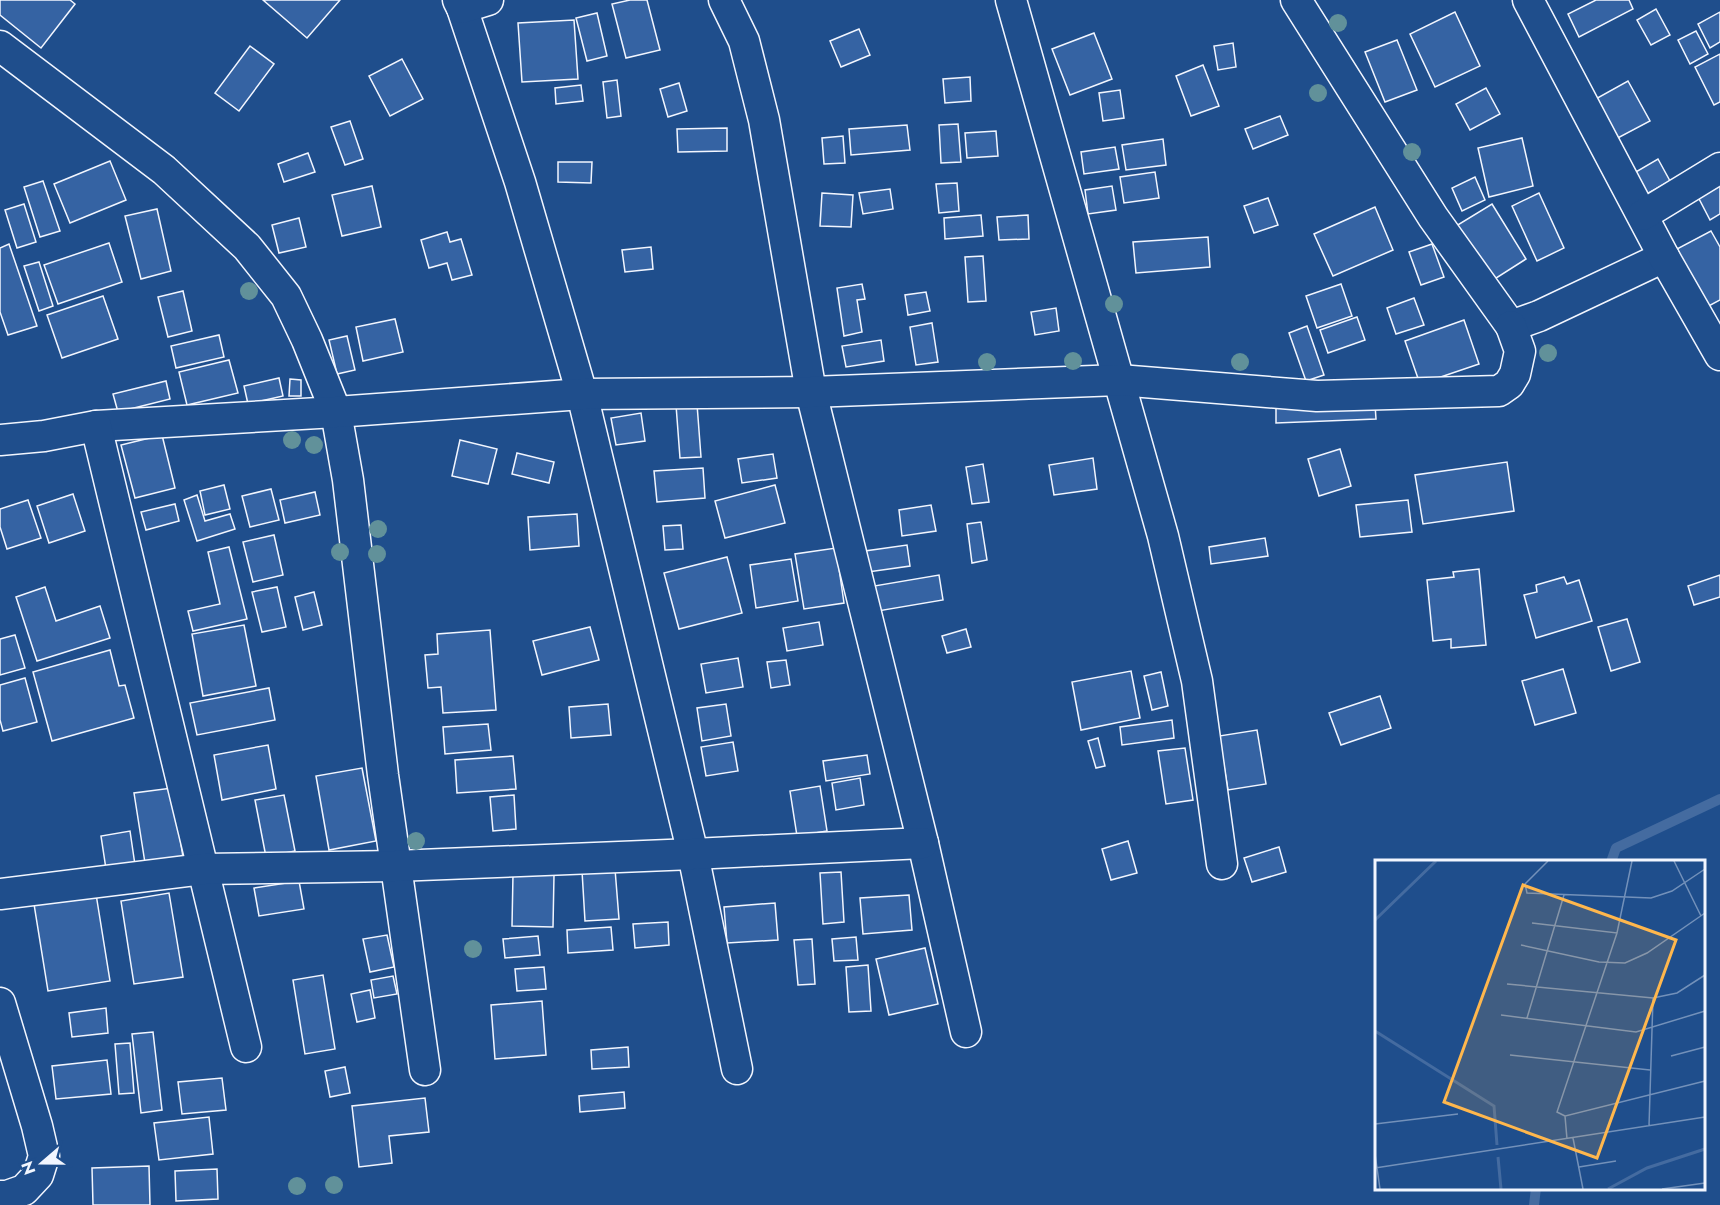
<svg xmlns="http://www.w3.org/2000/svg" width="1720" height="1205" viewBox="0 0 1720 1205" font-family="Jost,sans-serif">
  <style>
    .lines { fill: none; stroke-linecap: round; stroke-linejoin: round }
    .stream { stroke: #446ba0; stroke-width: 10 }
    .building { fill: #3563a3; stroke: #f2f6ff; stroke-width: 1.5 }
    .street-casing { stroke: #f2f6ff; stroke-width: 33 }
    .street { stroke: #1f4e8c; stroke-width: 30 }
    .tree { fill: #61919a }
    .inset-river { fill: none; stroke: #446ba0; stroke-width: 3 }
    .inset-road { fill: none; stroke: #7391ba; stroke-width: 1.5 }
    .view { fill: #ffb74d; fill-opacity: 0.15; stroke: #ffb74d; stroke-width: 3 }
    .inset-edge { fill: none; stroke: #f2f6ff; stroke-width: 3 }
  </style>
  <rect width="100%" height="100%" fill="#1f4e8c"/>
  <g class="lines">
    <g class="stream">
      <polyline points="1611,862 1616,848 1720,799"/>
      <polyline points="1534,1205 1536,1188"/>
    </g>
  </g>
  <g class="building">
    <polygon points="0,0 70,0 75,4 41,48 0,15"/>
    <polygon points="263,0 340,0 307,38"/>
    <polygon points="630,0 647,0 660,50 626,58 612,4"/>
    <polygon points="1596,0 1629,0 1633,9 1579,37 1568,14"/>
    <polygon points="1656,9 1670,35 1651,45 1637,20"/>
    <polygon points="1455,12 1480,66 1435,87 1410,34"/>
    <polygon points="1720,12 1720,42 1710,48 1698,24"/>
    <polygon points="597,13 607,56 587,61 576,18"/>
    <polygon points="574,20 578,79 522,82 518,23"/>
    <polygon points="859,29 870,55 841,67 830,41"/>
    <polygon points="1696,31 1708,54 1690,64 1678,40"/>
    <polygon points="1094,33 1112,79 1070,95 1052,49"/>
    <polygon points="1397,40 1417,90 1385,102 1365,52"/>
    <polygon points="1233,43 1236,67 1218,70 1214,46"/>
    <polygon points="250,46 274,64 239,111 215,93"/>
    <polygon points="1720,54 1720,102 1714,105 1695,67"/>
    <polygon points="402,59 423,99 390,116 369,76"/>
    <polygon points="1203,65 1219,106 1191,116 1176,76"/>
    <polygon points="970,77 971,101 945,103 943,79"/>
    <polygon points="617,80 621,116 607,118 603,82"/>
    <polygon points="1628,81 1650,121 1614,140 1592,101"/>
    <polygon points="679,83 687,111 668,117 660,89"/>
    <polygon points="581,85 583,101 556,104 555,88"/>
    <polygon points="1486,88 1500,114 1470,130 1456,104"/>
    <polygon points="1120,90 1124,118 1103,121 1099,93"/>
    <polygon points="1280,116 1288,135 1253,149 1245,129"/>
    <polygon points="350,121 363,159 345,165 331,127"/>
    <polygon points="958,124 961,162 941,163 939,125"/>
    <polygon points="907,125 910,150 851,155 849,129"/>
    <polygon points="727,128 727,151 678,152 677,129"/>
    <polygon points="996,131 998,156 967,158 965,133"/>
    <polygon points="843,136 845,163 824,164 822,138"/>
    <polygon points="1522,138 1533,186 1489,197 1478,148"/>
    <polygon points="1163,139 1166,165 1126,170 1122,145"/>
    <polygon points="1115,147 1119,169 1084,174 1081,152"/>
    <polygon points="308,153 315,172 284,182 278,164"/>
    <polygon points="1658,159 1670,181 1645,195 1634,173"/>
    <polygon points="110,161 126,200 70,223 54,184"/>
    <polygon points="558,162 592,162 591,183 558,182"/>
    <polygon points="1155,172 1159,198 1124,203 1120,177"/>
    <polygon points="1475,177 1485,200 1462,211 1452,188"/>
    <polygon points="1720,177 1720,214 1710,220 1695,191"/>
    <polygon points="43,181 60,231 40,237 24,187"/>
    <polygon points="957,183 959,211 939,213 936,184"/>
    <polygon points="372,186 381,227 342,236 332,195"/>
    <polygon points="1112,186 1116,210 1088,214 1085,190"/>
    <polygon points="890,189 893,209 863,214 859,193"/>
    <polygon points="822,193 853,195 851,227 820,226"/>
    <polygon points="1539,193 1564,248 1537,261 1512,206"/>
    <polygon points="1268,198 1278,225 1254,233 1244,206"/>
    <polygon points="24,204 36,242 17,248 5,210"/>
    <polygon points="1492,204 1526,259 1490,282 1456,226"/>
    <polygon points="1375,207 1393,250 1333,276 1314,234"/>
    <polygon points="157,209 171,271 141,279 125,216"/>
    <polygon points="981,215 983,236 945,239 944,218"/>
    <polygon points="1028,215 1029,239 999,240 997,217"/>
    <polygon points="299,218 306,247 279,253 272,225"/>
    <polygon points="1711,231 1720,247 1720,300 1705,308 1675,250"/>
    <polygon points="447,232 450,242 461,239 472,275 452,280 447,263 429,268 421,240"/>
    <polygon points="1208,237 1210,267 1136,273 1133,242"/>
    <polygon points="109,243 122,282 58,304 44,265"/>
    <polygon points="9,244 37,326 8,335 0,312 0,248"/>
    <polygon points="1432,244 1444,277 1421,285 1409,252"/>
    <polygon points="651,247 653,269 625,272 622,250"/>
    <polygon points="983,256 986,301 968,302 965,257"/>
    <polygon points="39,262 53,306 39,311 24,266"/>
    <polygon points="862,284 865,299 857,300 862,332 844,336 837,288"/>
    <polygon points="1341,284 1352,316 1317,328 1306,296"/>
    <polygon points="183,291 192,331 168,337 158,297"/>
    <polygon points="926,292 930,311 908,315 905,295"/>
    <polygon points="103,296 118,339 62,358 47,315"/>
    <polygon points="1414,298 1424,325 1396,334 1387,308"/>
    <polygon points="1056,308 1059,331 1035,335 1031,312"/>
    <polygon points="1357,317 1365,340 1328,353 1320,330"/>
    <polygon points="395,319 403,352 363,361 356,327"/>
    <polygon points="1464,320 1479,364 1420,384 1405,341"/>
    <polygon points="932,323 938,362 916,365 910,327"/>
    <polygon points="1307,326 1324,375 1306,381 1289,333"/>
    <polygon points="219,335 224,357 176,368 171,346"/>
    <polygon points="347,336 355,370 337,374 329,340"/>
    <polygon points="881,340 884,361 846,367 842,346"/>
    <polygon points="229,360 238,393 187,405 179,372"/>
    <polygon points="279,378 283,396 248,404 244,386"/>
    <polygon points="290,379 301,380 301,396 289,396"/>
    <polygon points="166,381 170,399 118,412 113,394"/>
    <polygon points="697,404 701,457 680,458 676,405"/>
    <polygon points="1375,404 1376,419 1276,423 1276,408"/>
    <polygon points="641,413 645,441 616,445 611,418"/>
    <polygon points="162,435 175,488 135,498 121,445"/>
    <polygon points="460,440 497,449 488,484 452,476"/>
    <polygon points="1340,449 1351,486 1319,496 1308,459"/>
    <polygon points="517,453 554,462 549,483 512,474"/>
    <polygon points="773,454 777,478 742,483 738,459"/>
    <polygon points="1093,458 1097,489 1054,495 1049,465"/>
    <polygon points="1507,462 1514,511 1423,524 1415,475"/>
    <polygon points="983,464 989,502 972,504 966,467"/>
    <polygon points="703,468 705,498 657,502 654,471"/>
    <polygon points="224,485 230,509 205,515 200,491"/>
    <polygon points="775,485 785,523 725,538 715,501"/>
    <polygon points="271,489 279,520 250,527 242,496"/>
    <polygon points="315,492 320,515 285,523 280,500"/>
    <polygon points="73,494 85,531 49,543 37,506"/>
    <polygon points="197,495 205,521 230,514 235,529 197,541 184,500"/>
    <polygon points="28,500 41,538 7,549 0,527 0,509"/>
    <polygon points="1408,500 1412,532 1360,537 1356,505"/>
    <polygon points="175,504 179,521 146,530 141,512"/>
    <polygon points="931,505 936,531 902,536 899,510"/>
    <polygon points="577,514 579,546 530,550 528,517"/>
    <polygon points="981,522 987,560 972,563 967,524"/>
    <polygon points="681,525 683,549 665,550 663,526"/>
    <polygon points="274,535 283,575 253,582 243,542"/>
    <polygon points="1265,538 1268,556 1211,564 1209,547"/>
    <polygon points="907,545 910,566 861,573 858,552"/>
    <polygon points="229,547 247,619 193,631 188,611 220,604 208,552"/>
    <polygon points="836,548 844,603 804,609 795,554"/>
    <polygon points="727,557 742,613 679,629 664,573"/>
    <polygon points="791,559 798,601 756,608 750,565"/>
    <polygon points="1479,569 1486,645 1451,648 1451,639 1433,641 1427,580 1454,577 1453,572"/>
    <polygon points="939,575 943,600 878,611 874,586"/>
    <polygon points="1720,575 1720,597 1694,605 1688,586"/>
    <polygon points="1564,577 1567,584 1579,580 1592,621 1536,638 1524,595 1537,592 1536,585"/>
    <polygon points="45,587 56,621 100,606 110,638 37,661 16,597"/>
    <polygon points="277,587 286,627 262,632 252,592"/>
    <polygon points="314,592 322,625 303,630 295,597"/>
    <polygon points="1627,619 1640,662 1611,671 1598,627"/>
    <polygon points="819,622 823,645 787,651 783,628"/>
    <polygon points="244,625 256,686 203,696 192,634"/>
    <polygon points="590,627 599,660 542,675 533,641"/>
    <polygon points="966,629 971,647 947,653 942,636"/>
    <polygon points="490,630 496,710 443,713 441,687 428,688 425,655 438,654 437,634"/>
    <polygon points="15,635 25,668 0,675 0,639"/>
    <polygon points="110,650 119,686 125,685 134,718 52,741 33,672"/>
    <polygon points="738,658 743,687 706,693 701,664"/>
    <polygon points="786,660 790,685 771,688 767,662"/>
    <polygon points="1563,669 1576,713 1535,725 1522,681"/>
    <polygon points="1131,671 1140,718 1081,730 1072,682"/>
    <polygon points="1161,672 1168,706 1152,710 1144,676"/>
    <polygon points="25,678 37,722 3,731 0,720 0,685"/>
    <polygon points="269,688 275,720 197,735 190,703"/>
    <polygon points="1380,696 1391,728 1341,745 1329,713"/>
    <polygon points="608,704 611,735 571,738 569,707"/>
    <polygon points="726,704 731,736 702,741 697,708"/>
    <polygon points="1172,720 1174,738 1122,745 1120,727"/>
    <polygon points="488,724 491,750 445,754 443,727"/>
    <polygon points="1257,730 1266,784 1228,790 1219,736"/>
    <polygon points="1098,738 1105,766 1096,768 1088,741"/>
    <polygon points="733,742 738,771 706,776 701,747"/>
    <polygon points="268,745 276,789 222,800 214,755"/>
    <polygon points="1185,748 1193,800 1166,804 1158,751"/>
    <polygon points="867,755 870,774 826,781 823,761"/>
    <polygon points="513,756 516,789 457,793 455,760"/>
    <polygon points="362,768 376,841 329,850 316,776"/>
    <polygon points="860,778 864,805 836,810 832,783"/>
    <polygon points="820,786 827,831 797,836 790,791"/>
    <polygon points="172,788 183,857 145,863 134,793"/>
    <polygon points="284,795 295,851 266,857 255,800"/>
    <polygon points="514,795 516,829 493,831 490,797"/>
    <polygon points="130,831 135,865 106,869 101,836"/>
    <polygon points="1128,841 1137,873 1111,880 1102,849"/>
    <polygon points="1279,847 1286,872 1252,882 1244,858"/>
    <polygon points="615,869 619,919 585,921 582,871"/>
    <polygon points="841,872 844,922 823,924 820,873"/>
    <polygon points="513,874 554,875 553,927 512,926"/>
    <polygon points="299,881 304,909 259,916 254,888"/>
    <polygon points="169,893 183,977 134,984 121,901"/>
    <polygon points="96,894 110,981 48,991 34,904"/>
    <polygon points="909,895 912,930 863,934 860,898"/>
    <polygon points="775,903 778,940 727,943 724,907"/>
    <polygon points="668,922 669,945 635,948 633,924"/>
    <polygon points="611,927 613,950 568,953 567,930"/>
    <polygon points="387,935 394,967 370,972 363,939"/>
    <polygon points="538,936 540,955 505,958 503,939"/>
    <polygon points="856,937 858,960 834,961 832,939"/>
    <polygon points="812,939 815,984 798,985 794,940"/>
    <polygon points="925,948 938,1004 889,1015 876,959"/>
    <polygon points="868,965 871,1011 849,1012 846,967"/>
    <polygon points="544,967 546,989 517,991 515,969"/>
    <polygon points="323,975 335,1049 305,1054 293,980"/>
    <polygon points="393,976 397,994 374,998 371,980"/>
    <polygon points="370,990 375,1018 357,1022 351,994"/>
    <polygon points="542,1001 546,1055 495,1059 491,1005"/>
    <polygon points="106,1008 108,1033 72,1037 69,1013"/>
    <polygon points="153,1032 162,1110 141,1113 132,1034"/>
    <polygon points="130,1043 134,1093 119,1094 115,1044"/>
    <polygon points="628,1047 629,1067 592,1069 591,1050"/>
    <polygon points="107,1060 111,1094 56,1099 52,1066"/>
    <polygon points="345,1067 350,1093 330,1097 325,1071"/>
    <polygon points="222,1078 226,1110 182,1114 178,1082"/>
    <polygon points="624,1092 625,1108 580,1112 579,1096"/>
    <polygon points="425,1098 429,1132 389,1136 392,1163 359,1167 352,1106"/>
    <polygon points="209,1117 213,1154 159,1160 154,1123"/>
    <polygon points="149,1166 150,1205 93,1205 92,1168"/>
    <polygon points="217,1169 218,1199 176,1201 175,1171"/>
  </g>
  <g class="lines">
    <g class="street-casing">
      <g id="street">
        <polyline points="458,0 462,8 520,182 582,394 693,854 737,1069"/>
        <polyline points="724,0 744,41 764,120 811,392 923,843 966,1032"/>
        <polyline points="1011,0 1163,536 1197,681 1222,864"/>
        <polyline points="1296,0 1433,217 1511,326 1539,316 1664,257"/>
        <polyline points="1528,0 1664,257 1720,355"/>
        <polyline points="462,8 488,0"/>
        <polyline points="0,46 164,170 247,247 286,296 307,340 336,412 348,480 383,775 425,1070"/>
        <polyline points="1643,215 1720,168"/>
        <polyline points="96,426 336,412 582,394 811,392 1119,380 1317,396 1499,391 1509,384 1515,374 1520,351 1511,326"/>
        <polyline points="0,440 44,436 96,426 246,1047"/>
        <polyline points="0,894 203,869 395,866 693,854 923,843"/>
        <polyline points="0,1003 37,1126 44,1156 38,1175 24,1190 7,1196 0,1196"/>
      </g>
    </g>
    <use href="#street" class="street"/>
  </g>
  <g class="tree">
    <circle cx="1338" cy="23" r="9"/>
    <circle cx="1318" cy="93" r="9"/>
    <circle cx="1412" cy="152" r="9"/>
    <circle cx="249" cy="291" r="9"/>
    <circle cx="1114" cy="304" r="9"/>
    <circle cx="1548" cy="353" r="9"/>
    <circle cx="1073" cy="361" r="9"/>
    <circle cx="987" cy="362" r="9"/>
    <circle cx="1240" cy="362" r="9"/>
    <circle cx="292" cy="440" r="9"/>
    <circle cx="314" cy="445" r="9"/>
    <circle cx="378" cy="529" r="9"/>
    <circle cx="340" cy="552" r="9"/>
    <circle cx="377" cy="554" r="9"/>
    <circle cx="416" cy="841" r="9"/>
    <circle cx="473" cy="949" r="9"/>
    <circle cx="334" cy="1185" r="9"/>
    <circle cx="297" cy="1186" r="9"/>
  </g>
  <g transform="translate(1375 860)">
    <rect width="330" height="330" fill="#1f4e8c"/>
    <path class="inset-river" d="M0,60L61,1M0,171L119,246L122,285M123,297L126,329M233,329L272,308L330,289"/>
    <path class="inset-road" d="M173,1L150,24L152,33L276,38L297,31L330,9M299,1L326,56M157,63L242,73L257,1M146,85L224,102L250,103L272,93L330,53M132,124L278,138L302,133L330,115M126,155L261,172L330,151M152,158L189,35M135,195L275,210M296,196L330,187M190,256L182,252L242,73M0,264L83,254M274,266L278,138M198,278L208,329M192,279L190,256L330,221M0,294L5,329M204,307L241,301M0,308L330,257M287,329L330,323"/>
    <path class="view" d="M148,25L301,80L222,298L69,242Z"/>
    <rect width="330" height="330" class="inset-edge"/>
  </g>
  <g transform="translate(42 1163) rotate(250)" stroke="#1f4e8c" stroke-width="4.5" paint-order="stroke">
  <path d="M0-4.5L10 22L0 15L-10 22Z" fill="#f2f6ff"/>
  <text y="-9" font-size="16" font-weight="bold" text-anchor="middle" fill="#f2f6ff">N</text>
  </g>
</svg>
